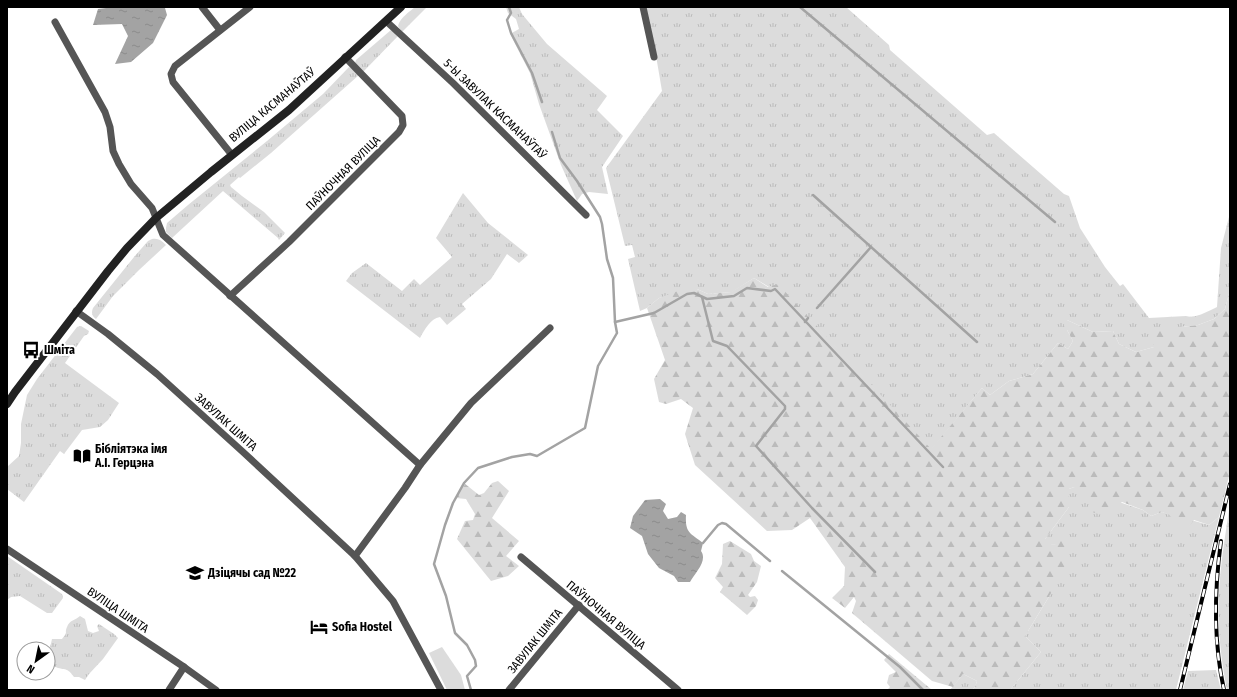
<svg xmlns="http://www.w3.org/2000/svg" width="1237" height="697" viewBox="0 0 1237 697" font-family="'Fira Sans Condensed',sans-serif">
  <style>
    .grass { fill: url(#grass-tufts) }
    .forest { fill: url(#forest-firs) }
    .garden { fill: #dcdcdc }
    .water { fill: url(#water-ripples) }
    .lines { fill: none; stroke-linecap: round; stroke-linejoin: round }
    .stream { stroke: #a3a3a3; stroke-width: 2.5 }
    .minor { stroke: #555; stroke-width: 7 }
    .secondary { stroke: #222; stroke-width: 8 }
    .rail-casing { stroke: #000; stroke-width: 4 }
    .rail { stroke: #fff; stroke-width: 2.5; stroke-dasharray: 8; stroke-linecap: butt }
    .labels { text-anchor: middle; dominant-baseline: central; stroke-width: 4; stroke-linejoin: round; paint-order: stroke }
    .street-label { font-size: 12px; fill: #000; stroke: #fff }
    .poi-label { font-size: 12px; font-weight: bold; fill: #000; stroke: #fff; text-anchor: start }
  </style>
  <defs>
    <pattern id="grass-tufts" width="24" height="20" patternUnits="userSpaceOnUse"><rect width="24" height="20" fill="#dcdcdc"/><path d="M3 7l-1-3M5 7V3M7 7l1-3M15 17l-1-3M17 17v-4M19 17l1-3" fill="none" stroke="#bbb"/></pattern>
    <pattern id="forest-firs" width="22" height="20" patternUnits="userSpaceOnUse"><rect width="22" height="20" fill="#dcdcdc"/><path d="M5 1l3.5 6h-7zM16 11l3.5 6h-7z" fill="#bbb"/></pattern>
    <pattern id="water-ripples" width="26" height="14" patternUnits="userSpaceOnUse"><rect width="26" height="14" fill="#a3a3a3"/><path d="M2 4q2-2 4 0t4 0M15 11q2-2 4 0t4 0" fill="none" stroke="#8b8b8b"/></pattern>
  </defs>
  <rect width="100%" height="100%" fill="#fff"/>
  <g class="grass">
    <path d="M415,7H427L402,32L398,26C400,18 409,12 415,7Z"/>
    <polygon points="506,7 519,7 522,14 547,44 607,96 597,110 623,136 602,167 608,194 589,192 582,194 577,201 561,165 539,104 530,73 510,34 519,29 516,19 508,13"/>
    <path d="M646,7H846L889,45L890,50L987,135L994,133L1064,194L1069,196L1080,228L1105,267L1120,286L1123,284L1149,318L1186,316C1196,319 1208,311 1217,307L1221,248L1230,213V290L1225,309L1214,319L1198,325L1181,327L1154,347L1136,352L1119,344L1113,331L1093,332L1067,320V330L1073,341L1068,349L1058,343L1033,374L1009,381L990,395L982,388L931,450L778,285L769,287L754,278L732,292L708,294L697,289L659,298L647,308L640,311L628,259L635,257L632,245L625,246L606,168L662,91L654,44Z"/>
    <polygon points="391,30 399,35 363,72 355,63 356,60"/>
    <polygon points="349,67 353,69 359,75 271,153 240,178 239,177 230,185 231,187 242,196 264,212 285,233 279,240 278,238 223,191 172,238 166,232 166,228 167,223 188,205 267,141 323,94"/>
    <path d="M463,193L488,223L528,255L519,263L507,254L491,279L462,304L466,309L447,325L440,317C430,319 425,329 420,338L346,281L352,273L366,263L402,291L414,279L420,285L452,257L436,238Z"/>
    <path d="M152,239C158,238 161,240 166,245L139,270L113,296L96,319C92,316 91,313 93,308L134,257L148,241Z"/>
    <polygon points="81,326 89,331 88,334 84,336 65,363 119,403 108,420 100,427 82,430 64,454 60,451 24,502 7,489 7,467 19,456 21,443 21,424 27,395 37,379 77,327"/>
    <polygon points="1074,487 1143,510 1151,516 1162,512 1209,525 1219,517 1176,690 1010,690 1041,652 1025,636 1050,595 1056,545 1045,544 1045,539 1069,507 1069,489"/>
    <path d="M1230,502V690H1227C1221,659 1217,626 1219,595C1220,564 1226,533 1230,502Z"/>
    <polygon points="7,556 62,594 63,598 52,613 47,613 20,596 11,597 7,600"/>
    <path d="M80,616L85,619L88,631L93,633L99,631L97,626L99,624L114,634L118,638L103,659L89,674L85,680L79,677H74C68,669 68,670 58,668C45,664 50,648 52,639H62C69,631 64,634 67,627C69,620 76,620 80,616Z"/>
    <polygon points="1216,670 1221,690 1183,690 1188,671"/>
    <polygon points="963,674 977,681 975,687 972,690 950,690"/>
  </g>
  <g class="forest">
    <polygon points="754,278 768,287 778,284 931,449 982,388 990,395 1009,381 1033,374 1058,343 1068,349 1073,341 1067,330 1063,326 1067,320 1093,332 1113,331 1119,344 1136,352 1154,347 1151,334 1159,328 1181,327 1198,325 1214,319 1225,309 1230,290 1230,472 1219,517 1209,525 1194,520 1187,529 1178,528 1170,515 1162,512 1151,516 1143,510 1122,502 1105,516 1092,512 1087,499 1079,496 1074,487 1069,489 1069,507 1045,539 1045,543 1056,545 1060,540 1071,542 1066,564 1050,595 1025,636 1041,652 1010,690 972,690 975,687 977,681 963,674 953,687 932,681 852,613 856,601 854,597 845,608 832,598 844,586 845,567 810,518 792,530 767,531 695,465 685,434 693,408 681,399 666,404 659,402 654,379 665,360 647,308 659,298 683,289 697,289 708,294 731,292"/>
    <polygon points="498,481 509,491 492,518 519,541 506,556 519,566 508,576 491,581 457,539 465,521 473,520 475,514 466,499 456,498 464,483 479,495 484,493 492,483"/>
    <polygon points="730,541 751,554 754,561 761,566 757,582 748,595 750,597 755,596 758,600 756,606 747,615 720,592 723,587 715,578 722,564 723,544"/>
    <polygon points="889,654 932,690 887,690 890,687 887,683 889,675 896,672 884,660"/>
  </g>
  <polygon class="garden" points="442,647 461,675 465,690 447,690 429,653"/>
  <g class="water">
    <polygon points="114,7 161,7 165,8 167,15 153,43 131,62 115,64 128,36 122,24 93,25 98,9"/>
    <path d="M660,499L666,504L663,511L668,519L677,517L681,512L686,515C685,533 690,533 703,543L701,551C708,561 695,573 690,582H678L674,576L659,568L648,554L642,536L630,528L633,516L645,500Z"/>
  </g>
  <g class="lines">
    <g class="stream">
      <polyline points="509,7 511,13 507,20 511,33 532,73 542,102"/>
      <polyline points="800,7 1055,222"/>
      <polyline points="813,195 977,342"/>
      <polyline points="702,297 713,341 727,346 785,406 785,409 756,446 812,508 875,572"/>
      <polyline points="817,308 871,247"/>
      <polyline points="615,322 654,313 687,294 694,293 707,299 734,296 747,288 771,291 775,289 943,467"/>
      <polyline points="805,322 808,318"/>
      <polyline points="703,543 718,525 722,523 726,524 770,561"/>
      <polyline points="782,571 900,667 923,690"/>
      <polyline points="471,690 467,676 476,666 475,660 467,645 455,633 446,596 434,564 445,525 453,503 464,483 478,468 512,457 530,454 537,456 585,428 598,366 617,333 615,322 613,278 607,259 602,224 600,217 577,181 560,158 552,132"/>
    </g>
    <g class="minor">
      <polyline points="202,7 220,30"/>
      <polyline points="643,7 654,57"/>
      <polyline points="386,21 453,83 586,215"/>
      <polyline points="55,22 105,112 110,127 113,151 119,164 131,184 152,208 163,235 420,465"/>
      <polyline points="232,155 173,82 171,74 175,66 250,7"/>
      <polyline points="230,296 289,242 399,132 403,125 402,116 345,57"/>
      <polyline points="76,311 108,334 157,374 243,452 355,556 393,601 441,690"/>
      <polyline points="7,549 184,667 216,690"/>
      <polyline points="355,556 405,488 420,465 471,403 550,328"/>
      <polyline points="521,557 678,690"/>
      <polyline points="169,690 184,667"/>
      <polyline points="509,690 579,605"/>
    </g>
    <polyline class="secondary" points="7,404 15,392 108,271 127,248 156,218 211,172 289,110 401,7"/>
    <g class="rail-casing">
      <g id="rail">
        <path d="M1221,541C1214,592 1213,640 1224,690"/>
        <polyline points="1180,690 1230,484"/>
      </g>
    </g>
    <use href="#rail" class="rail"/>
  </g>
  <defs>
    <g id="bus-bare" transform="scale(1.38)"><path d="M-5-6H5V4H4V6H2V4H-2V6H-4V4H-5ZM-3.5-4V0h7V-4ZM-3.5 1.2v1.5H-2V1.2ZM2 1.2v1.5H3.5V1.2Z" fill="#000" stroke="#fff" stroke-width="2.5" paint-order="stroke"/></g>
    <g id="library-bare" transform="scale(1.38)"><path d="M-6-4Q-3-5.5-.7-3.5V5Q-3 3-6 4ZM6-4Q3-5.5 .7-3.5V5Q3 3 6 4Z" fill="#000" stroke="#fff" stroke-width="2.5" paint-order="stroke"/></g>
    <g id="school-bare" transform="scale(1.38)"><path d="M0-5L7-2L0 1L-7-2ZM-4 1L0 2.5L4 1V4Q0 6-4 4Z" fill="#000" stroke="#fff" stroke-width="2.5" paint-order="stroke"/></g>
    <g id="hotel-bare" transform="scale(1.38)"><path d="M-6-4.5h1.5V1H6V5H4.5V3h-9V5H-6ZM-4 0a1.8 1.8 0 1 1 3.6 0ZM.5 0V-2.5h3Q6-2.5 6 0Z" fill="#000" stroke="#fff" stroke-width="2.5" paint-order="stroke"/></g>
  </defs>
  <g fill-rule="evenodd">
    <use href="#bus-bare" x="31" y="350"/>
    <use href="#library-bare" x="82" y="456"/>
    <use href="#school-bare" x="195" y="573"/>
    <use href="#hotel-bare" x="319" y="627"/>
  </g>
  <g class="labels">
    <g class="street-label">
      <text transform="translate(272 105) rotate(-40)">ВУЛІЦА КАСМАНАЎТАЎ</text>
      <text transform="translate(495 109) rotate(44)">5-Ы ЗАВУЛАК КАСМАНАЎТАЎ</text>
      <text transform="translate(343 173) rotate(-45)">ПАЎНОЧНАЯ ВУЛІЦА</text>
      <text transform="translate(226 422) rotate(42)">ЗАВУЛАК ШМІТА</text>
      <text transform="translate(118 610) rotate(34)">ВУЛІЦА ШМІТА</text>
      <text transform="translate(606 615) rotate(40)">ПАЎНОЧНАЯ ВУЛІЦА</text>
      <text transform="translate(535 641) rotate(-51)">ЗАВУЛАК ШМІТА</text>
    </g>
    <g class="poi-label">
      <text x="44" y="350">Шміта</text>
      <text x="95" y="449">Бібліятэка імя<tspan x="95" dy="14">А.І. Герцэна</tspan></text>
      <text x="208" y="573">Дзіцячы сад №22</text>
      <text x="332" y="627">Sofia Hostel</text>
    </g>
  </g>
  <rect width="1237" height="697" fill="none" stroke="#000000" stroke-width="16"/>
  <g transform="translate(36 661) rotate(213)"><circle r="19" fill="#ffffff" stroke="#999999"/>
  <path d="M0-3L7 15L0 10L-7 15Z" fill="#000000"/>
  <text y="-6" font-size="11" font-weight="bold" text-anchor="middle" fill="#000000">N</text>
  </g>
</svg>
